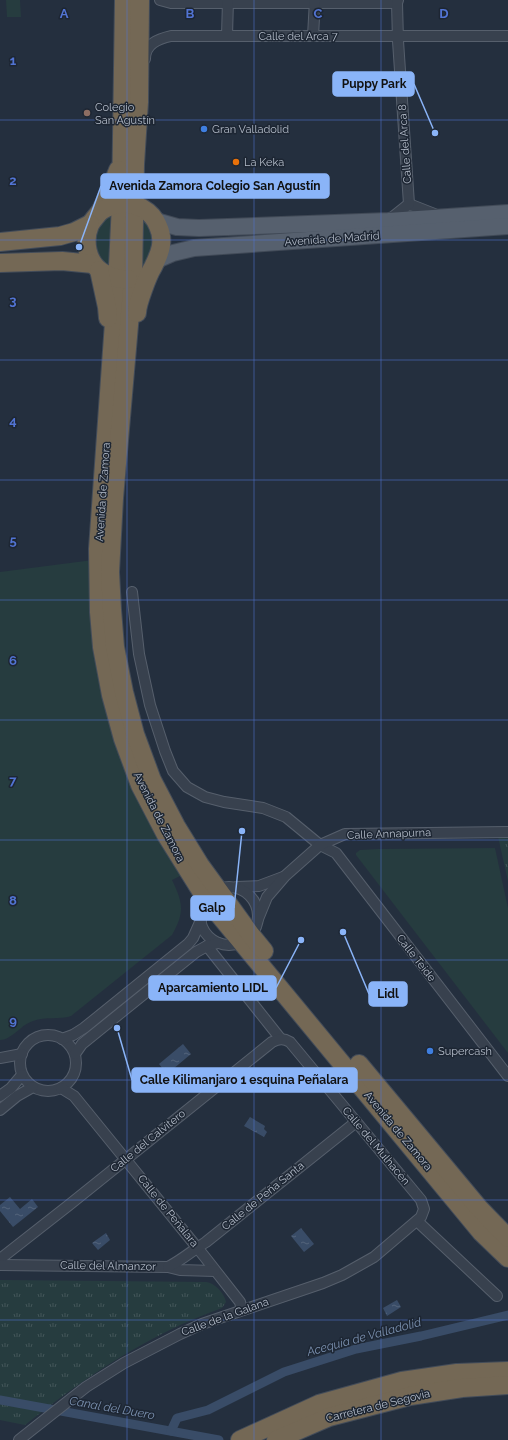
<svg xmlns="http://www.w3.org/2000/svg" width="508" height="1440" viewBox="0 0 508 1440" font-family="Raleway,sans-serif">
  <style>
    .grass { fill: #263c3f }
    .park { fill: url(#park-tufts) }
    .water { fill: url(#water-ripples) }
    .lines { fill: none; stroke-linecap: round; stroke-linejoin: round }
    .canal { stroke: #394c67; stroke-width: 9 }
    .street-casing { stroke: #565f6c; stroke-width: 12 }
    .primary-casing { stroke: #414a57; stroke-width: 18 }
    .highway-casing { stroke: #434c59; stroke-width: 20 }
    .street { stroke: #38414e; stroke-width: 10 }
    .primary { stroke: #56606e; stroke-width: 16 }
    .highway { stroke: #746855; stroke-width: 18 }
    .grid { fill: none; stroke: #5274d3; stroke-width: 1; stroke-opacity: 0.55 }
    .education-dot { fill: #8d6e63; stroke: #1d2633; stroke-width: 1.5 }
    .shop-dot { fill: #3f7fe0; stroke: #1d2633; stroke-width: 1.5 }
    .food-dot { fill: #e8710a; stroke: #1d2633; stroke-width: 1.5 }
    .labels { text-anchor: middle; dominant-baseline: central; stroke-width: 3; stroke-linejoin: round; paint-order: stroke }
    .street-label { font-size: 11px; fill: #b4bcc9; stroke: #1d2633 }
    .poi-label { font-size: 11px; fill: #b4bcc9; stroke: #1d2633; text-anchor: start }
    .water-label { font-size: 12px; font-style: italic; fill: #7c92b1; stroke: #1d2633 }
    .grid-label { font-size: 13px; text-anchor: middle; font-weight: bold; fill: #5274d3; stroke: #1d2633; stroke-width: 3; stroke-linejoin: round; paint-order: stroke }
    .leader { fill: none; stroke: #8ab4f8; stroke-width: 1.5 }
    .callout-dot { fill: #8ab4f8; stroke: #1d2633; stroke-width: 1.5 }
    .callout { fill: #8ab4f8; stroke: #8ab4f8; stroke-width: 1.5 }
    .callout-label { font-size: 12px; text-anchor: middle; font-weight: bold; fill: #111 }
  </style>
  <defs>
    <pattern id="park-tufts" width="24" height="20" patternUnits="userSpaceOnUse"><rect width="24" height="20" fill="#263c3f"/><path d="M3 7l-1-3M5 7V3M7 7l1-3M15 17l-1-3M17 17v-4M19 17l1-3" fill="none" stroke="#435659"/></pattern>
    <pattern id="water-ripples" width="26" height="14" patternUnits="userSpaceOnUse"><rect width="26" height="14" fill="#394c67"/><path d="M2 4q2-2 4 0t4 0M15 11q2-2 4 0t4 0" fill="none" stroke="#53647b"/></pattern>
  </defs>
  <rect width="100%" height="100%" fill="#242f3e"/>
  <g class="grass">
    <polygon points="6,0 20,0 21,17 7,17"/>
    <path d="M113,214L114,271C111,270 108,268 105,266C92,255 90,230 105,218C107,216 111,215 113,214Z"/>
    <polygon points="139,215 155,234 147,264 142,268"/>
    <path d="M93,560L182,875L172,880C183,903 185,912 172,935L71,1016C59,1020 46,1016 33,1021C23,1024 17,1033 9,1037C7,1039 3,1040 0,1040V572Z"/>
    <polygon points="495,848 508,908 508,1053 356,855 356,853 360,850 378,849"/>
  </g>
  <g class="park">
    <polygon points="497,832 508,832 508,881"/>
    <path d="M0,1280L206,1282C215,1283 224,1293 226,1302L222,1308C147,1335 87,1376 25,1425L0,1420Z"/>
  </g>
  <g class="water">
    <polygon points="183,1044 191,1054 167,1074 159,1064"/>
    <polygon points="250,1117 265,1126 264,1129 267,1132 264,1137 244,1126"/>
    <polygon points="10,1197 20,1209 32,1199 38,1207 13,1227 0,1211 0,1205"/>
    <polygon points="301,1228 314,1244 304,1252 291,1236"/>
    <polygon points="106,1233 110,1240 98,1250 92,1243"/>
    <polygon points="397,1300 401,1307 387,1316 383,1308"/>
  </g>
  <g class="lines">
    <g class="canal">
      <polyline points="0,1400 219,1440"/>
      <polyline points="171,1431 177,1418 208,1410 284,1372 356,1349 421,1336 508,1315"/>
    </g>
    <g class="street-casing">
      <g id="street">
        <polyline points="160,0 171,3 397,3"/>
        <polyline points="398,0 397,3 398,41 409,204"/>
        <polyline points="227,36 228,0"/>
        <polyline points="313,36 315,0"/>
        <path d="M145,59C145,44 158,39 171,36H508"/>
        <polyline points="409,204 437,215"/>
        <polyline points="389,220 409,204"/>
        <polyline points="132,592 139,654 150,705 165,751 173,771 187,787 205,797 224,802 263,808 286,817 320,845 336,853 508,1076"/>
        <polyline points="237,887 259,886 283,877"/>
        <circle cx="229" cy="916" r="29"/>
        <polyline points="258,919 267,897 285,876 320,845 345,834 508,832"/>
        <polyline points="207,946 280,1038"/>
        <circle cx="48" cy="1063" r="28"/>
        <polyline points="62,1039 73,1035 84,1028 188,944 193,938 201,920"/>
        <polyline points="75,1054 82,1044 196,952 207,946 218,943"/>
        <polyline points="0,1058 22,1054"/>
        <polyline points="61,1088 74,1096 204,1256 240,1302 242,1310"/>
        <polyline points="0,1096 11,1088 22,1075"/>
        <polyline points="0,1110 17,1096 33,1087"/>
        <polyline points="417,1221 497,1296"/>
        <path d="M0,1259L69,1205L272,1042C279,1039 283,1038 290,1042L421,1200L424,1209L421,1217L374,1257L342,1275L323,1283L202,1324L180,1334L124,1363L86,1387L19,1440"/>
        <polyline points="0,1265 168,1267 180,1270 215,1271"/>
        <path d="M168,1267C182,1260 193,1250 206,1242L356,1122"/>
      </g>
    </g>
    <g class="primary-casing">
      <g id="primary">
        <polyline points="156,221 177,227 199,228 388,221 508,213"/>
        <polyline points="157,260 173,253 194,248 508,226"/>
      </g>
    </g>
    <g class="highway-casing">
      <g id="highway">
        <polyline points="124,0 121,204 118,266 98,549 99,612 102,647 111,695 123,739 140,785 166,835 206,899 481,1232 508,1258"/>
        <polyline points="140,0 139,102 135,164 133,279 114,498 110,572 112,610 115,647 124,692 135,734 152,780 176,826 200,865 251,935 264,951"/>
        <path d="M118,170C113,183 108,197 101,210C98,215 93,219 90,225C83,241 87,262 102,272C110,277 118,280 128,279"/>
        <path d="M101,211C115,203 127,201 142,208C149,212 155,218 158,226C165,241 160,253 153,267C148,275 137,304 137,313"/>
        <polyline points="0,242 60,236 74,232 90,224"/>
        <polyline points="0,263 62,261 93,264"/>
        <polyline points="99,270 107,307 108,318"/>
        <polyline points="359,1064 479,1208 508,1238"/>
        <polyline points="240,1440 319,1404 402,1381 457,1373 508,1371"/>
        <polyline points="276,1440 329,1417 410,1396 462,1388 508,1385"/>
      </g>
    </g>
    <use href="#street" class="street"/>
    <use href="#primary" class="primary"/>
    <use href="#highway" class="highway"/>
  </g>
  <path class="grid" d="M127,0V1440M254,0V1440M381,0V1440M0,120H508M0,240H508M0,360H508M0,480H508M0,600H508M0,720H508M0,840H508M0,960H508M0,1080H508M0,1200H508M0,1320H508"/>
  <circle class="education-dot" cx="87" cy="113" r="4"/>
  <g class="shop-dot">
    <circle cx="204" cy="129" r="4"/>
    <circle cx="430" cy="1051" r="4"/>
  </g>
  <circle class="food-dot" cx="236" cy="162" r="4"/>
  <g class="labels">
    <g class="street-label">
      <text x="298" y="36">Calle del Arca 7</text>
      <text transform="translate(405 144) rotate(-94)">Calle del Arca 8</text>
      <text transform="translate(332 239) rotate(-4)">Avenida de Madrid</text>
      <text transform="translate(103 492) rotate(-86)">Avenida de Zamora</text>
      <text transform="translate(159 817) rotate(63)">Avenida de Zamora</text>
      <text transform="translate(389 834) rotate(-2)">Calle Annapurna</text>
      <text transform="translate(416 958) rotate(52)">Calle Teide</text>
      <text transform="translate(398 1131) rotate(50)">Avenida de Zamora</text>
      <text transform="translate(148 1141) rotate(-39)">Calle del Calvitero</text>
      <text transform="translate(376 1146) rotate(50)">Calle del Mulhacén</text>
      <text transform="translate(263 1196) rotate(-39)">Calle de Peña Santa</text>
      <text transform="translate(168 1211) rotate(51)">Calle de Peñalara</text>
      <text transform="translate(108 1266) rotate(1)">Calle del Almanzor</text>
      <text transform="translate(225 1317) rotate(-20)">Calle de la Galana</text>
      <text transform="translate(378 1406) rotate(-14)">Carretera de Segovia</text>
    </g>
    <g class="poi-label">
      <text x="95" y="107">Colegio<tspan x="95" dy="13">San Agustín</tspan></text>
      <text x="212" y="129">Gran Valladolid</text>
      <text x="244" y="162">La Keka</text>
      <text x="438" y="1051">Supercash</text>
    </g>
    <g class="water-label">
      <text transform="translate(364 1337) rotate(-15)">Acequia de Valladolid</text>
      <text transform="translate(112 1408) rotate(10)">Canal del Duero</text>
    </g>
  </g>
  <g class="grid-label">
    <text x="64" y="18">A</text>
    <text x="190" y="18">B</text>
    <text x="318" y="18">C</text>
    <text x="444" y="18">D</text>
    <text x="13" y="65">1</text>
    <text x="13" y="185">2</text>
    <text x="13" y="305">3</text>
    <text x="13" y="425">4</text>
    <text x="13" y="545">5</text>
    <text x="13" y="665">6</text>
    <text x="13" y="785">7</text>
    <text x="13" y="905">8</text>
    <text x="13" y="1025">9</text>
  </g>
  <path class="leader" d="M435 133L414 84M79 247L101 186M242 831L234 908M301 940L276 988M343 932L369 994M117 1028L132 1080"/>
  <g class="callout-dot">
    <circle cx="435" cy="133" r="4"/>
    <circle cx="79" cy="247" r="4"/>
    <circle cx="242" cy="831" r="4"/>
    <circle cx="301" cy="940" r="4"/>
    <circle cx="343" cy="932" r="4"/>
    <circle cx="117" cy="1028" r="4"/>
  </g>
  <g class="callout">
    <rect x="333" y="72" width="81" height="24" rx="4"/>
    <rect x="101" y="174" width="228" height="24" rx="4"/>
    <rect x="191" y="896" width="43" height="24" rx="4"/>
    <rect x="149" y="976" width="127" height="24" rx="4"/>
    <rect x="369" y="982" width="38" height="24" rx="4"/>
    <rect x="132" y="1068" width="225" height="24" rx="4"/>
  </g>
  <g class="callout-label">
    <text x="374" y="88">Puppy Park</text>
    <text x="215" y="190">Avenida Zamora Colegio San Agustín</text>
    <text x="212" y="912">Galp</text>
    <text x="213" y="992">Aparcamiento LIDL</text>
    <text x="388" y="998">Lidl</text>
    <text x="244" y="1084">Calle Kilimanjaro 1 esquina Peñalara</text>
  </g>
</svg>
